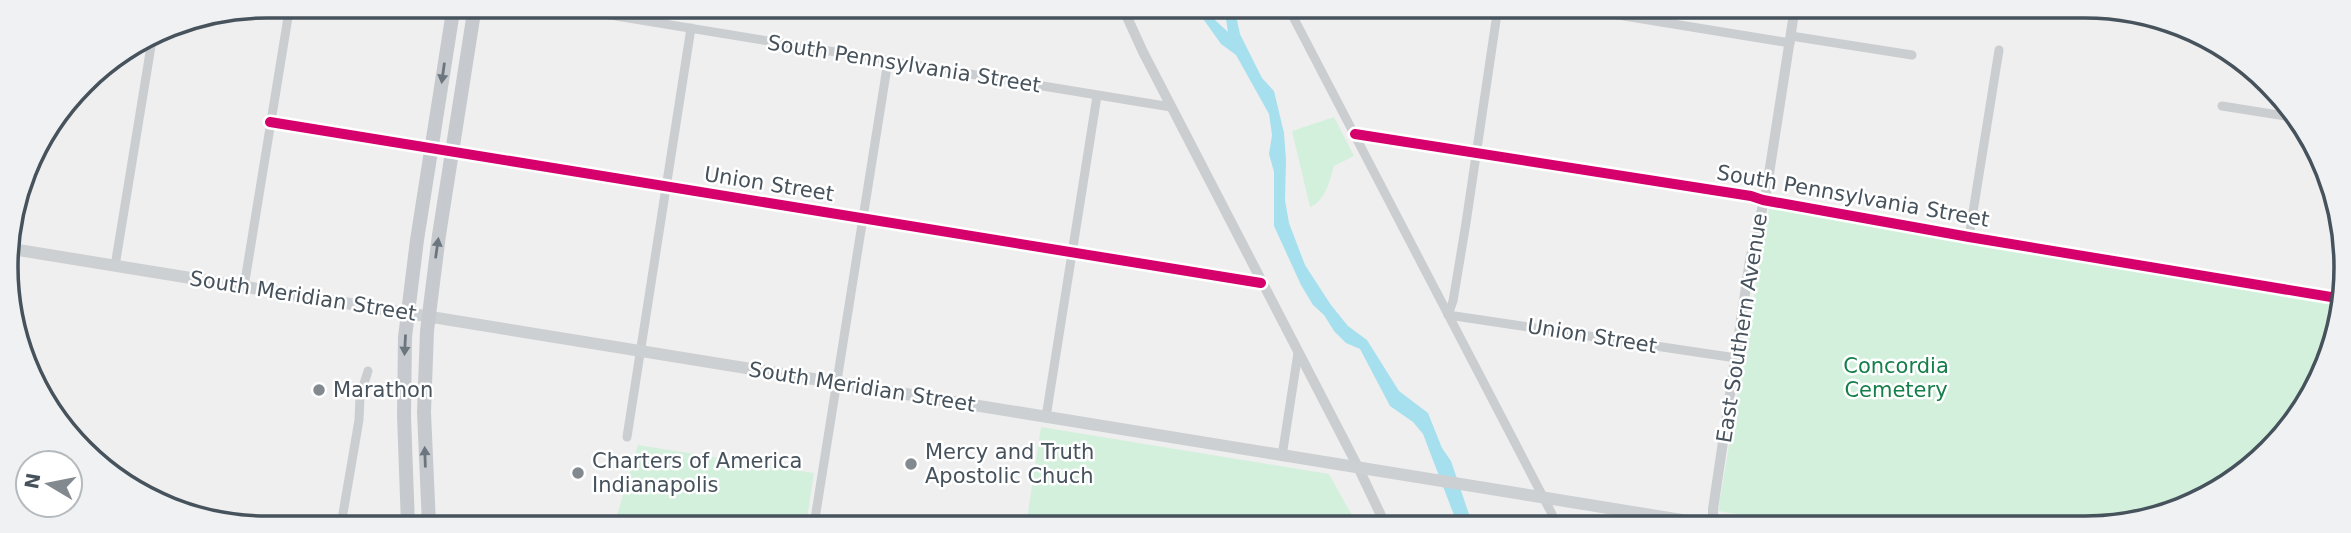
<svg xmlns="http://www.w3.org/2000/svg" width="2351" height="533" viewBox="0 0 2351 533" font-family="'DejaVu Sans',sans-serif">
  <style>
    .green { fill: #d3f0dd }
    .water { fill: #a6e0ee }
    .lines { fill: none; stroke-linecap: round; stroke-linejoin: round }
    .minor { stroke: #cbced0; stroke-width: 9 }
    .tertiary { stroke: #cbced0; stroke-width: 10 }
    .secondary { stroke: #ccd0d2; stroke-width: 12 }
    .primary { stroke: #c6cace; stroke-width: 14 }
    .cycleway-casing { stroke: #fff; stroke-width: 15 }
    .cycleway { stroke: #d6006c; stroke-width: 10 }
    .oneway { fill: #6c767e }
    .poi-dot { fill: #82898f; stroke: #fff; stroke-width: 2.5 }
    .labels { text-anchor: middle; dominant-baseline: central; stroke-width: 5; stroke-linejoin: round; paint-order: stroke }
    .street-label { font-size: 21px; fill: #46525c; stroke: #fff }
    .park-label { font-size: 21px; fill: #147f49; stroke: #fff }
    .poi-label { font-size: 21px; fill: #46525c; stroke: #fff; text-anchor: start }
    .rim { fill: none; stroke: #46525c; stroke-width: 3.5 }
  </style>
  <rect width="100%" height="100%" fill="#f0efef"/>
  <g class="green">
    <path d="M1334,117L1354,156L1334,166C1330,180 1325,202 1310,207L1292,131Z"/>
    <polygon points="1769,207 2342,306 2319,382 2269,451 2200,501 2118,526 1806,526 1718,511"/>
    <polygon points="1041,427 1329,474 1358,526 1026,525"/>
    <polygon points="638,445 814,473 806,525 614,525"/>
  </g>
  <polygon class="water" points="1194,6 1200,6 1228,32 1224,6 1234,6 1240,34 1262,78 1274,91 1284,133 1286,160 1285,200 1289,223 1305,265 1331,305 1348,326 1367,340 1399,391 1428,413 1442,448 1451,461 1473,526 1458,526 1457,523 1423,434 1413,422 1390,406 1360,349 1346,343 1334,331 1324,315 1313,305 1301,285 1274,226 1274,172 1269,154 1272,135 1269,114 1236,55 1221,44"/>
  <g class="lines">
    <g class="minor">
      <polyline points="555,6 1171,107"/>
      <polyline points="1288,7 1552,514 1555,526"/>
      <polyline points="1498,7 1466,223 1453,301 1448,315 1736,358"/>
      <polyline points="1569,7 1790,43"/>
      <polyline points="1791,36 1912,55"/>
      <polyline points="2222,106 2297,118"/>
      <polyline points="270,122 1261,283"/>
      <polyline points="1355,134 1751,196 1763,200 1969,237 2343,299"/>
      <polyline points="1969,237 1999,50"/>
      <polyline points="115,266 153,34"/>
      <polyline points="244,287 290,5"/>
      <polyline points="1046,417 1097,96"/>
      <polyline points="627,437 691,28"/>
      <polyline points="1282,456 1298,353"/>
      <polyline points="341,525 359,420 360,396 368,371"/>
      <polyline points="814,525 888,61"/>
    </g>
    <g class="tertiary">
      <polyline points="1122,6 1143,52 1358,467 1386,526"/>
      <polyline points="1713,525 1713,509 1750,260 1766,193 1795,7"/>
    </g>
    <polyline class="secondary" points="6,248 1719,526"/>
    <g class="primary">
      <polyline points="408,525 404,416 405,337 417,240 454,5"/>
      <polyline points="429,525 424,412 427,331 439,235 475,6"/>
    </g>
    <g class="cycleway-casing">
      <g id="cycleway">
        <polyline points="270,122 1261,283"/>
        <polyline points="1355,134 1751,196 1763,200 1969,237 2343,299"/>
      </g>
    </g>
    <use href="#cycleway" class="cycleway"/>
  </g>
  <defs><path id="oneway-solid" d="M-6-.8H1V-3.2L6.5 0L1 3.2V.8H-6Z" transform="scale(1.75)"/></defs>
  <g class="oneway">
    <use href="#oneway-solid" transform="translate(443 73) rotate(98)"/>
    <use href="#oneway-solid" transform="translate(437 248) rotate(-82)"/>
    <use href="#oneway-solid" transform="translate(405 345) rotate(93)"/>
    <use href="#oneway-solid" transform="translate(425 457) rotate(-92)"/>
  </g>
  <g class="poi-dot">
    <circle cx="319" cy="390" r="7"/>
    <circle cx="911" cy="464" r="7"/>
    <circle cx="578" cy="473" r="7"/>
  </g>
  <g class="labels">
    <g class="street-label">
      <text transform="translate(904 64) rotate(9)">South Pennsylvania Street</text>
      <text transform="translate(769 184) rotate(9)">Union Street</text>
      <text transform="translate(1853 196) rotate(10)">South Pennsylvania Street</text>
      <text transform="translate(303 296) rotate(9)">South Meridian Street</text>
      <text transform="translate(1742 328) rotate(-81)">East Southern Avenue</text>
      <text transform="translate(1592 336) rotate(9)">Union Street</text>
      <text transform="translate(862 387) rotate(9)">South Meridian Street</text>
    </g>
    <g class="park-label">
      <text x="1896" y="366">Concordia<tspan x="1896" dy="24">Cemetery</tspan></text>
    </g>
    <g class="poi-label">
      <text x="333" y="390">Marathon</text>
      <text x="925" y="452">Mercy and Truth<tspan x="925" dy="24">Apostolic Chuch</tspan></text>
      <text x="592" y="461">Charters of America<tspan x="592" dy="24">Indianapolis</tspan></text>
    </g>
  </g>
  <path d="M0 0H2351V533H0ZM267 18H2085A249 249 0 0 1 2334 267V267A249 249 0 0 1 2085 516H267A249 249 0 0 1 18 267V267A249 249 0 0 1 267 18Z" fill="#f0f1f2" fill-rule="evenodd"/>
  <path class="rim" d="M267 18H2085A249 249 0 0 1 2334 267V267A249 249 0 0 1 2085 516H267A249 249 0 0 1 18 267V267A249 249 0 0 1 267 18Z"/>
  <g transform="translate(49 484) rotate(280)"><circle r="33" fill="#ffffff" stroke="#b5babe" stroke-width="2"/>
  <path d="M0-5L12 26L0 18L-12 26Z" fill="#82898f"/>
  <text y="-10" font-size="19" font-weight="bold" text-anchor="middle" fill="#46525c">N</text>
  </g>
</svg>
